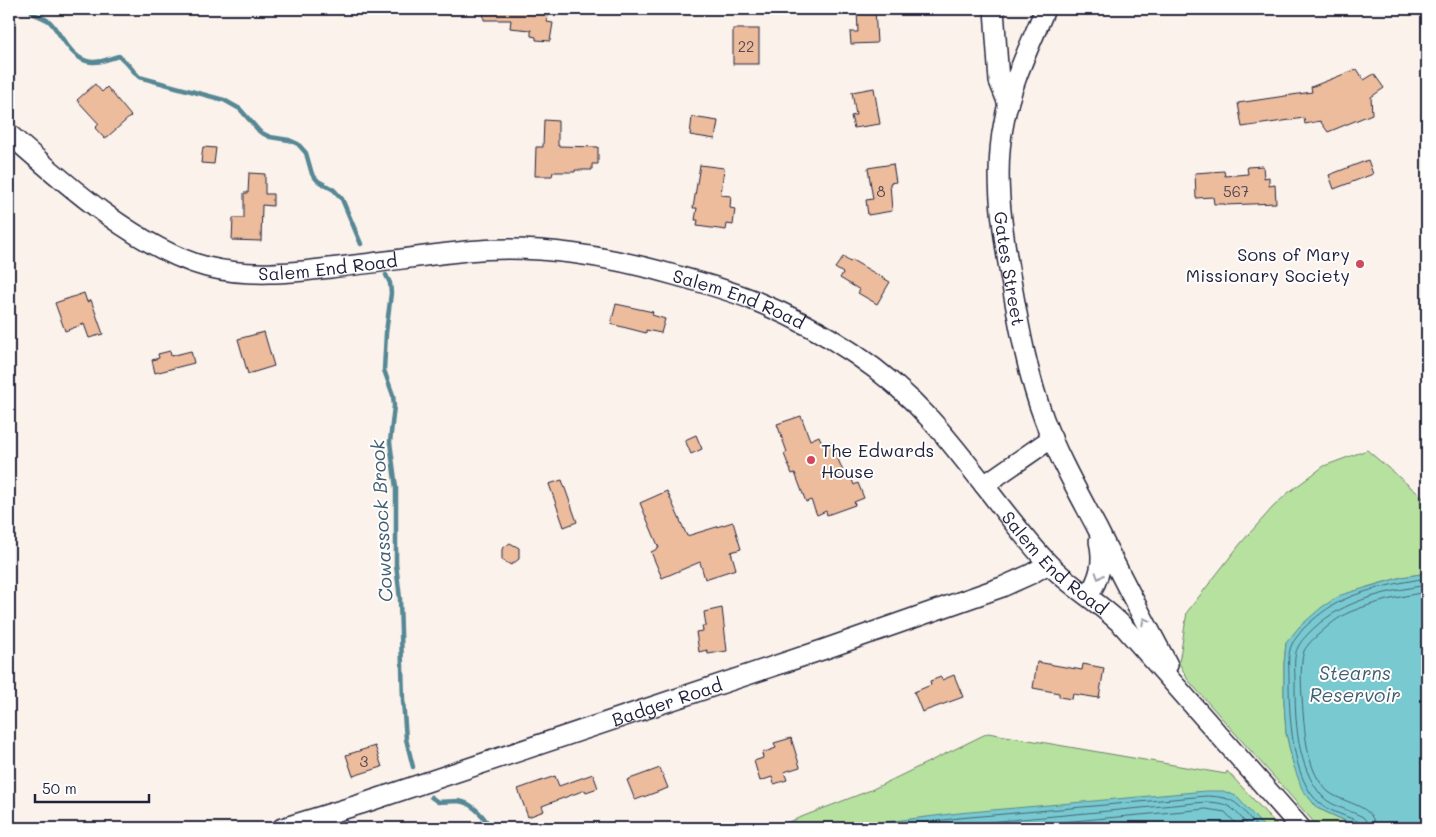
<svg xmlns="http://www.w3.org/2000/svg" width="1436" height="837" viewBox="0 0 1436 837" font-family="Mali,sans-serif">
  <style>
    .green { fill: #b7e19e; stroke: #6c826c }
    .water { fill: #79cad0; stroke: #568794 }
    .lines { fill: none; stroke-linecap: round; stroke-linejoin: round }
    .shore { stroke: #456577; stroke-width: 1 }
    .stream { stroke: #568794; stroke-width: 4.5 }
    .building { fill: #edbc9d; stroke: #22223b }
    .tertiary-casing { stroke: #22223b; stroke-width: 22 }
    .tertiary { stroke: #fff; stroke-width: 19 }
    .oneway { stroke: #9c9ca7 }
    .poi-dot { fill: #d1495b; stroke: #fff; stroke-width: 2 }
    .labels { text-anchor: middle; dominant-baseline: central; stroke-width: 4; stroke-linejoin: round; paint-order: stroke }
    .number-label { font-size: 15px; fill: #554854 }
    .poi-label { font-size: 18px; fill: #22223b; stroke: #fff; text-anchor: end }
    .street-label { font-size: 18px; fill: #22223b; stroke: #fff }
    .water-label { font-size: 19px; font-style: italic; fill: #405d6f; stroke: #fff }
  </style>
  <rect width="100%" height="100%" fill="#fbf2eb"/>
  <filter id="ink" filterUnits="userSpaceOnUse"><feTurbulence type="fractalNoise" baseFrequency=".02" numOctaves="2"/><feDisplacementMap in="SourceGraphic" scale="10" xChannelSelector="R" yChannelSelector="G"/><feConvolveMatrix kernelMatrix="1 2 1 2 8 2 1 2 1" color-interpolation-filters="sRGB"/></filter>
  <g filter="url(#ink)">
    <g class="green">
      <polygon points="1367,450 1427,501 1427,573 1402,577 1367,587 1286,643 1284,664 1284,702 1286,733 1293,764 1317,808 1361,828 1319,828 1188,680 1179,663 1187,612 1241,543 1273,507 1288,493 1324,466"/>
      <polygon points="988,733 1226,774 1227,771 1280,828 773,828 871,790"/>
    </g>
    <g class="water">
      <polygon points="1427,573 1427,828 1361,828 1317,808 1302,789 1293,764 1286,733 1284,702 1284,664 1286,643 1299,627 1322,607 1341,595 1402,577"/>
      <polygon points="1206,791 1223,791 1236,796 1265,828 868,828 886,822 959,813"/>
    </g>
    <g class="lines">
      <g class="shore">
        <path d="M882,828L959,818L1206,796C1238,797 1238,805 1258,828"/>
        <path d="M924,828L1206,802C1233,803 1233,809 1250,828"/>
        <polyline points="995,828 1206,809 1225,812 1240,828"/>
        <path d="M1361,828L1359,822C1347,816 1331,812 1321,804C1291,782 1289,712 1289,678C1289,668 1287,654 1292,644C1294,640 1300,633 1303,629C1314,618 1328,607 1343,600C1366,589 1402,582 1427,578"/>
        <path d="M1368,828L1367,822L1363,817C1352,811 1331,806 1323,797C1296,767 1295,719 1295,681C1295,671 1293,656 1298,647C1300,643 1304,638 1307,635C1338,601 1383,592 1427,585"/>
        <path d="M1375,828C1375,805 1346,804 1330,793C1326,791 1323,785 1320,782C1307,763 1305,734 1303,712C1302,696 1299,666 1304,651C1307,645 1314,638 1319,634C1328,626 1338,617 1350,612C1374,602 1402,596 1427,592"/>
      </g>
      <g class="stream">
        <path d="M32,13C38,16 45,18 50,22C62,35 72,61 92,62C101,63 110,58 119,56C127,62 132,70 139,77L224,100L240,109L260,132L270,137L289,140L298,144L306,153L312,174L318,181L334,190L342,199L361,244"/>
        <polyline points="386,275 390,283 391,293 386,333 384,370 393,395 394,406 390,442 396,488 396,564 400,599 403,700 406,739 413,767"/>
        <path d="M431,797L438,802C444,802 451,801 458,801C472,802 484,817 491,828"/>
      </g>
    </g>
    <g class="building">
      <polygon points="483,9 549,9 547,22 553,23 550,41 536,40 536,37 531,36 531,30 510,28 511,20 484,20"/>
      <polygon points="857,9 875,9 877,43 851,44 850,32 858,32"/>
      <rect x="733" y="29" width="26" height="35"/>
      <polygon points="1357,69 1364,80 1374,74 1384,88 1371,97 1372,114 1328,132 1320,121 1305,124 1304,118 1242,127 1238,103 1312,92 1311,87"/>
      <polygon points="95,84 102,92 107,87 131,116 105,139 95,128 99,124 77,100"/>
      <polygon points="874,88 880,124 854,128 851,116 856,115 852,92"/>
      <polygon points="692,117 718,121 715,139 690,135"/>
      <polygon points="544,120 558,121 558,146 598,147 598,164 592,164 592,170 575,170 575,172 553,172 552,176 535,176 536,147 543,147"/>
      <polygon points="203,147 216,148 214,164 201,163"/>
      <polygon points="1368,160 1373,174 1334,189 1329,175"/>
      <polygon points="893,164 896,182 890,183 892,211 868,215 866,200 873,199 868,168"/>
      <polygon points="700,165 724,168 721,195 731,196 730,208 735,209 733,225 727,224 726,230 697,226 698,220 695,220 697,208 693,208"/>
      <polygon points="1263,166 1264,178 1269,177 1269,186 1275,185 1276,203 1225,205 1225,204 1214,204 1213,197 1196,198 1195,173 1224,171 1225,176 1248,174 1247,167"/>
      <polygon points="249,173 265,174 265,194 273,194 273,206 262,205 261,241 232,240 233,218 244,218 244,193 248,193"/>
      <polygon points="843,257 850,262 852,260 890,282 877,304 858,293 860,290 840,278 843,273 835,268"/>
      <polygon points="84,293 87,302 91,300 103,334 89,338 84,324 65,331 55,303"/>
      <polygon points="616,304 653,312 652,315 665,319 661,333 646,330 646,333 611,324"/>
      <polygon points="264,332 274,366 248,374 238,339"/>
      <polygon points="170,351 171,356 191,351 194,363 155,373 152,360 159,358 158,354"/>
      <polygon points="801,416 810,440 819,436 823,445 831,442 845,476 850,474 854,485 858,483 864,498 854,502 855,505 827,515 826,511 817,515 811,500 806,502 795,473 792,474 784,454 787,452 777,424"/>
      <polygon points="696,435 702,449 691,454 685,440"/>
      <polygon points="562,480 577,522 564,527 549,484"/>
      <polygon points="667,491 687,536 733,522 741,549 731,552 736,569 705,579 700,562 662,578 651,552 659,548 640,503"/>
      <polygon points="510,543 519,548 519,559 511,565 502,560 502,549"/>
      <polygon points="722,608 727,651 708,654 707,650 699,652 696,632 703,631 702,626 706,626 704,612"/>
      <polygon points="1037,662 1082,670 1083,664 1104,668 1099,698 1073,694 1072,699 1059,697 1059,693 1033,688"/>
      <polygon points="954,675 963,697 922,712 914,692 931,685 930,681 941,677 942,680"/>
      <polygon points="791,738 800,767 784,772 787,780 774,784 772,777 760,781 754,761 763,758 762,753 776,748 774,743"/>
      <polygon points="375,746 382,767 353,776 346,755"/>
      <polygon points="660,768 668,788 635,800 627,780"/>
      <polygon points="593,774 598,788 586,792 585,790 542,806 544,811 528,817 518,789 555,776 559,786"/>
    </g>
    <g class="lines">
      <g class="tertiary-casing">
        <g id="tertiary">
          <polyline points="994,9 999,81 1008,104"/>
          <path id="s1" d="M1045,9C1030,46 1011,83 1004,122C994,170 1001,221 1009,269C1018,319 1026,371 1044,419C1058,457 1078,492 1097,528C1120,574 1144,620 1168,665"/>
          <path id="s2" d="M9,134C62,181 138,249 207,267C248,277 290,273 330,268C376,263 421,256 466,251C539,244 608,256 678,276C703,283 729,290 753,300C819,327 881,365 930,419C971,464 1004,515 1045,560C1068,586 1100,602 1124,627L1301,828"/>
          <polyline points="984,485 1052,438"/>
          <path d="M1088,596C1100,578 1104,562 1099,541"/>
          <path id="s3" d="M282,828L361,804L822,650L1002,587L1031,574L1048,564"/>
        </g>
      </g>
      <use href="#tertiary" class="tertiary"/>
    </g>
    <defs><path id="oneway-chevron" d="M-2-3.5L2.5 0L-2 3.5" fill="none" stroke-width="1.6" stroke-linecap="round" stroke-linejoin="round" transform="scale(1.25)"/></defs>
    <g class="oneway">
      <use href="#oneway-chevron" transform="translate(1099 576) rotate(108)"/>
      <use href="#oneway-chevron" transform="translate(1145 621) rotate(-118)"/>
    </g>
  </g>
  <g class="poi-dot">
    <circle cx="1360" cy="264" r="5"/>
    <circle cx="811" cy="460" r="5"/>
  </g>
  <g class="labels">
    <g class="number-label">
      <text x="746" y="46">22</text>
      <text x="881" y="191">8</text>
      <text x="1236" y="191">567</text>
      <text x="364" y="761">3</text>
    </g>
    <g class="poi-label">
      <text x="1350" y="254">Sons of Mary<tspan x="1350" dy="21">Missionary Society</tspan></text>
      <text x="821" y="450" text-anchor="start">The Edwards<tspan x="821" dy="21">House</tspan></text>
    </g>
    <g class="street-label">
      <text stroke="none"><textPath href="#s2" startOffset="362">Salem End Road</textPath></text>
      <text stroke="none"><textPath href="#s1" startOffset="268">Gates Street</textPath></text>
      <text stroke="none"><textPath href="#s2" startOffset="781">Salem End Road</textPath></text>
      <text stroke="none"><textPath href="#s2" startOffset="1201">Salem End Road</textPath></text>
      <text stroke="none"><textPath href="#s3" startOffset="405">Badger Road</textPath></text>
    </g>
    <g class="water-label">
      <text transform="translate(381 521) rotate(-93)">Cowassock Brook</text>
      <text x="1355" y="672">Stearns<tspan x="1355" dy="22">Reservoir</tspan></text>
    </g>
  </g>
  <rect width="1436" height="837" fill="none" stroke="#fff" stroke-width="30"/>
  <rect x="15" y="15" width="1406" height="807" fill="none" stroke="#22223b" stroke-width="2" filter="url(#ink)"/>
  <path d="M35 794v8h114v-8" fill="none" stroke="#22223b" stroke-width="2.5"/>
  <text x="42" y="794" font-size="15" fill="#22223b" stroke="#ffffff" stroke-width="4" paint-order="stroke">50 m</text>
</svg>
